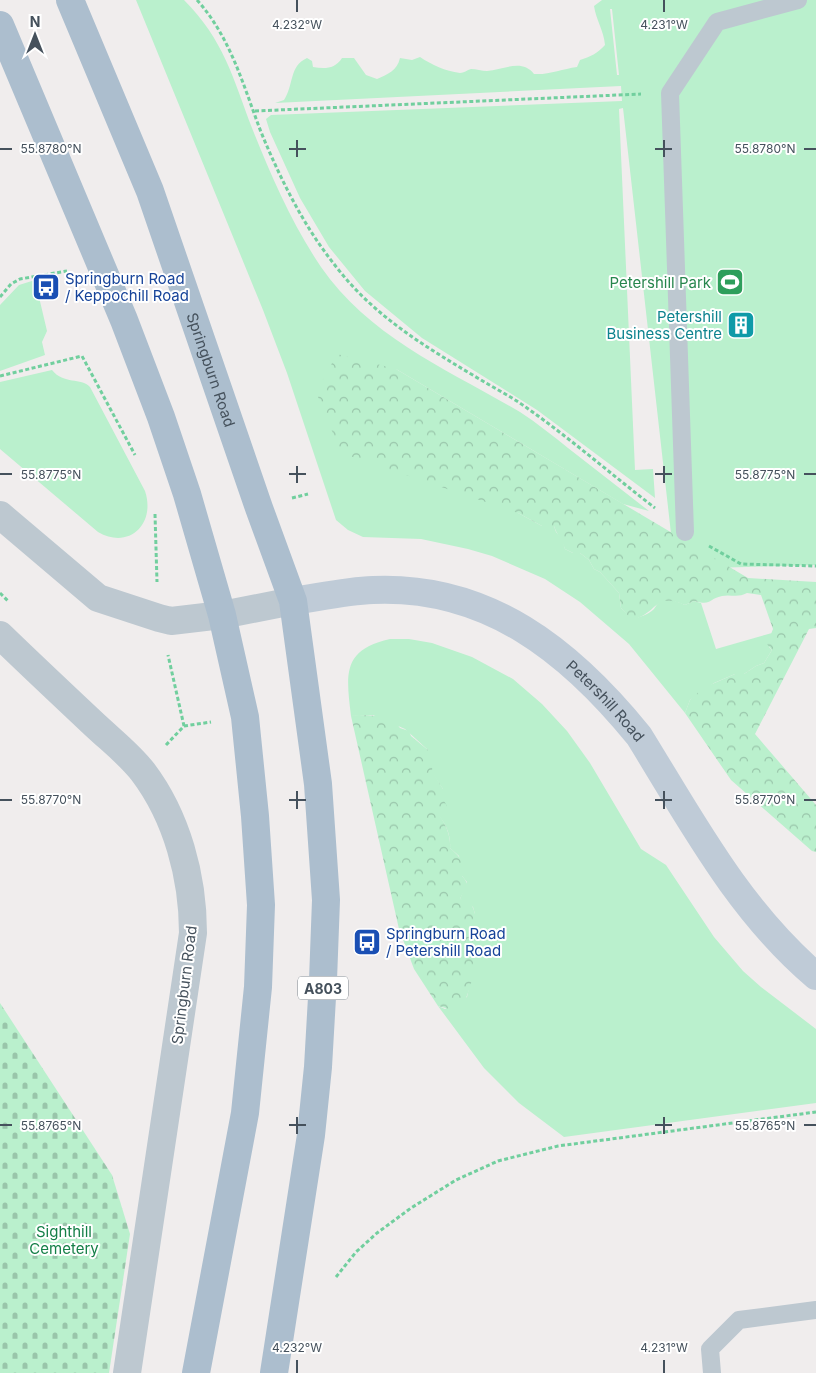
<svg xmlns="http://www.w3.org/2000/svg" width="816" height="1373" viewBox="0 0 816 1373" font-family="Inter,sans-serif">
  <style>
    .grass { fill: #baf0cd; fill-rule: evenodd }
    .forest { fill: url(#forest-crowns) }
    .cemetery { fill: url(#cemetery-stones) }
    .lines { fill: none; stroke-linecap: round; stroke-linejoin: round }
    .path { stroke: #71cf9e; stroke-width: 3; stroke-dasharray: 4 2.5; stroke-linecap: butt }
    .lane { stroke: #bdc8d0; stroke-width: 18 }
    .street { stroke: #bdc8d0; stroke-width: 28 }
    .secondary { stroke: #bfcbd7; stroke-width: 28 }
    .primary { stroke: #acbece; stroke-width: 28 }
    .ticks { fill: none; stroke: #45515c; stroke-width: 2 }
    .labels { text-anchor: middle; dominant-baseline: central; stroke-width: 4; stroke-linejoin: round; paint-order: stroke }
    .shield { fill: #fff; stroke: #7d858d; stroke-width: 1 }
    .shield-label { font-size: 14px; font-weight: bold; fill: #45515c }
    .transit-label { font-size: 15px; fill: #164399; stroke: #fff; text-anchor: start }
    .leisure-label { font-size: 15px; fill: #27864d; stroke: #fff; text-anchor: end }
    .culture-label { font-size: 15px; fill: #0d838f; stroke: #fff; text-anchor: end }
    .street-label { font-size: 15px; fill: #45515c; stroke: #fff }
    .park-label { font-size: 15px; fill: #147f47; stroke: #fff }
    .ticks-label { font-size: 12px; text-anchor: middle; fill: #45515c; stroke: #fff; stroke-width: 4; stroke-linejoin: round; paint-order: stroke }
  </style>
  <defs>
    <pattern id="forest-crowns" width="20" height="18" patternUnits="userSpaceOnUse" patternTransform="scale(1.25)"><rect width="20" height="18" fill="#baf0cd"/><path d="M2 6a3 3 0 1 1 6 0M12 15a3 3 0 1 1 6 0" fill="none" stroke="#99c5aa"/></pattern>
    <pattern id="cemetery-stones" width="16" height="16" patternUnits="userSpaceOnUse" patternTransform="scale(1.25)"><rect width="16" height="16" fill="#baf0cd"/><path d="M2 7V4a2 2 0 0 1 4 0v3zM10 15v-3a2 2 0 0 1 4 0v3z" fill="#99c5aa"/></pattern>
  </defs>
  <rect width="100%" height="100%" fill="#f0eded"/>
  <g class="grass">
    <path d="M136,0H184C224,40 233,78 252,128C271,176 292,224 321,267C370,338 449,370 520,412C537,423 553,436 568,448C595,469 622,490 649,511L623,504L396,369L518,513L542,526H554L556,532L562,539L565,549L573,553H580L589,560L594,569L600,572L619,593L621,608L632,619C640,617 648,615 654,609C656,606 658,602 662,601C669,598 679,602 685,605L694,601L701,603L716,649L772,633L769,647L772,650L764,663L756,666L744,674H735L714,683L690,700L685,713L629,644L580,602L545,579L492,556L468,549L421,539L363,537L348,530L336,520L287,373L263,310Z"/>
    <path d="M602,0H816V565L675,569L623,108L619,109L635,470L653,469L655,498L537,410L422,338L365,291L329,247L300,198L270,132L266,119L271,115L622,101L621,86L275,103L284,100C294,85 289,66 307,58L312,61L313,67C325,69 335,69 342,58H354L366,75L377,79C388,74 397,71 400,58L412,60L420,57C432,65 445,71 460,73C464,73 467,70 471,69C476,69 482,71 487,71C503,70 522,58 534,74C549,75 562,69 577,67L580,60C590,57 598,53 605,45C604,31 596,20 594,6ZM610,9H612L619,75H617Z"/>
    <polygon points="35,280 47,331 42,342 45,355 0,371 0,305 19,285"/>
    <path d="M52,370C64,385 81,377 90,387L145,491C156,524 129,550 98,532L0,449V382Z"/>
    <path d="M390,639H409L432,643L472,657L513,679L542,704L567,731L590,763L641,849L666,865L714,937L743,971L761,987L816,1029V1103L564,1137L519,1103L484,1068L438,1006L445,1009L467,997L472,973L475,914L473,907L460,899L467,882L462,876L459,856L450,848C451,836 446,823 438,815L443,799V789L431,771L428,750L405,729L373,715L351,716C346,674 342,650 390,639Z"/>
  </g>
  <g class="forest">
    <path d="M337,354L396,369L748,578L816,582V628L809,629L755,734L816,805V852L812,851L731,780L685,713L690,700L703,688L735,674H744L756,666L764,663L772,650L766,643L767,638L771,634L773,629L761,595L747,593C738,598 730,594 722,596C708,599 712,606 694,601L685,605C653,592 660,612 632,620L621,608L619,593L600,572L594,569L589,560L580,553H573L565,549C562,540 557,535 554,526H542L518,513L341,453L316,392Z"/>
    <path d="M359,715C374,716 391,714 400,728L409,731L411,736L428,750L433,757L432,771L443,789V799L447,806L442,814L439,815C446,824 451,837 450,848C459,856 467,863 462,876C472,887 465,887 460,899C464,900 468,900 470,903C473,907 474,910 475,914C482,944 475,978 463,1006L453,1010L438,1006L414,969L399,929L351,716Z"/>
  </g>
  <polygon class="cemetery" points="0,1003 112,1175 130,1234 109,1373 0,1373"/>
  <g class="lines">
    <g class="path">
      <path d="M197,0C231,38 243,85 261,132C280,178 303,225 334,264C374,317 426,347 481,380C496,389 512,397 527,408C571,439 612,475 655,508"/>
      <polyline points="255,111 641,94"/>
      <polyline points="0,297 11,284 20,279 67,271"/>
      <polyline points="0,376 82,356 135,455"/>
      <polyline points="292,498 308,494"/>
      <polyline points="155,514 157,582"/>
      <polyline points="709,546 741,564 816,566"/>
      <polyline points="0,593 9,602"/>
      <polyline points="184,726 211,722"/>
      <polyline points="166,745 184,726 168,655"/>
      <polyline points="336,1277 356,1252 377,1233 411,1208 456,1180 498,1161 558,1146 816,1112"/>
    </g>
    <g class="lane">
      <polyline points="685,532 670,93 717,22 798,0"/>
      <polyline points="712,1373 710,1349 739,1320 816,1310"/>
    </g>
    <g class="street">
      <polyline points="0,515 98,598 159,618 171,621 222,615 293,601"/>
      <path d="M0,635C32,666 64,696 97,727C112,741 130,755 143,772C177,817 193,877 193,933L127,1373"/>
    </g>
    <path class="secondary" id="s1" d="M293,601C320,597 346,591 373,590C488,585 570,651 639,736C691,820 739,911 816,976"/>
    <g class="primary">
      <path id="s2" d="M70,0L150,191L259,508L293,601L318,784L326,900L323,980L318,1067L311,1135L274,1373"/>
      <polyline points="0,25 124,320 161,417 187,494 222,615 245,717 255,816 261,905 258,987 245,1113 196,1373"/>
    </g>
  </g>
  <path class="ticks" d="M297,0V12M664,0V12M297,140V157M664,140V157M0,149H12M289,149H306M655,149H672M804,149H816M297,466V483M664,466V483M0,474H12M289,474H306M655,474H672M804,474H816M297,791V809M664,791V809M0,800H12M289,800H306M655,800H672M804,800H816M297,1117V1134M664,1117V1134M0,1125H12M289,1125H306M655,1125H672M804,1125H816M297,1360V1373M664,1360V1373"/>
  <defs>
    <g id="stadium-square" transform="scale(1.4375)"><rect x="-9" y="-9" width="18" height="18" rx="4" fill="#2e9e5b" stroke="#fff"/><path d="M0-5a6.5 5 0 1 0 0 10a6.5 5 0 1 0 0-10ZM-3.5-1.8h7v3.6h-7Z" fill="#fff"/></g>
    <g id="bus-square" transform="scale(1.4375)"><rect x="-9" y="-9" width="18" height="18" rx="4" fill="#1a4fb4" stroke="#fff"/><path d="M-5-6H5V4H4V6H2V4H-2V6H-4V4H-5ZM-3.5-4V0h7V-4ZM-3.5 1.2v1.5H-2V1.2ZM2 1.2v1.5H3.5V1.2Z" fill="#fff"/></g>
    <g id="building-square" transform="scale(1.4375)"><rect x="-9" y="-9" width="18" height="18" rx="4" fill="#0f9aa8" stroke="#fff"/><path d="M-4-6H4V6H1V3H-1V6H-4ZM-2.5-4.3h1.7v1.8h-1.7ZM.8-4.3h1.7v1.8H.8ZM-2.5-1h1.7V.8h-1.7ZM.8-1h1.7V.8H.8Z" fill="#fff"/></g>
  </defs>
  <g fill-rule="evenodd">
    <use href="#stadium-square" x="730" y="282"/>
    <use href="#bus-square" x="46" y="287"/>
    <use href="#building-square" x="741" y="325"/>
    <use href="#bus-square" x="367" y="942"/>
  </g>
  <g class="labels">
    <rect class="shield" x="298" y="976.5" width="50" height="23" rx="4"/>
    <g class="shield-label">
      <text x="323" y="988">A803</text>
    </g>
    <g class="transit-label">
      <text x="65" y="278">Springburn Road<tspan x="65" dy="17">/ Keppochill Road</tspan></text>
      <text x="386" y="933">Springburn Road<tspan x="386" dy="17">/ Petershill Road</tspan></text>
    </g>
    <g class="leisure-label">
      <text x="711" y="282">Petershill Park</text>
    </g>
    <g class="culture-label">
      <text x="722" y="316">Petershill<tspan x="722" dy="17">Business Centre</tspan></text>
    </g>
    <g class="street-label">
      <text stroke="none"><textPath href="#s2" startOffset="396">Springburn Road</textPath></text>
      <text stroke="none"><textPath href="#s1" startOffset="348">Petershill Road</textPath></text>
      <text transform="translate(184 985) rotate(-83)">Springburn Road</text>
    </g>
    <g class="park-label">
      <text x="64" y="1231">Sighthill<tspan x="64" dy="17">Cemetery</tspan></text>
    </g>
  </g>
  <g class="ticks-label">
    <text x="297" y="29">4.232°W</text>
    <text x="664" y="29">4.231°W</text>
    <text x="51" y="153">55.8780°N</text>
    <text x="765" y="153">55.8780°N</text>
    <text x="51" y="479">55.8775°N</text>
    <text x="765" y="479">55.8775°N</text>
    <text x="51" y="804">55.8770°N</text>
    <text x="765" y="804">55.8770°N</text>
    <text x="51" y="1130">55.8765°N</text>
    <text x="765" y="1130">55.8765°N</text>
    <text x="297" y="1352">4.232°W</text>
    <text x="664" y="1352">4.231°W</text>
  </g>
  <g transform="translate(35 35)" stroke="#ffffff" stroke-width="4" paint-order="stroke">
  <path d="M0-4L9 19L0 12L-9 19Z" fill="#45515c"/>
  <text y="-8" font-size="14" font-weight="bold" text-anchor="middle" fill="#45515c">N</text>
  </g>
</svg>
